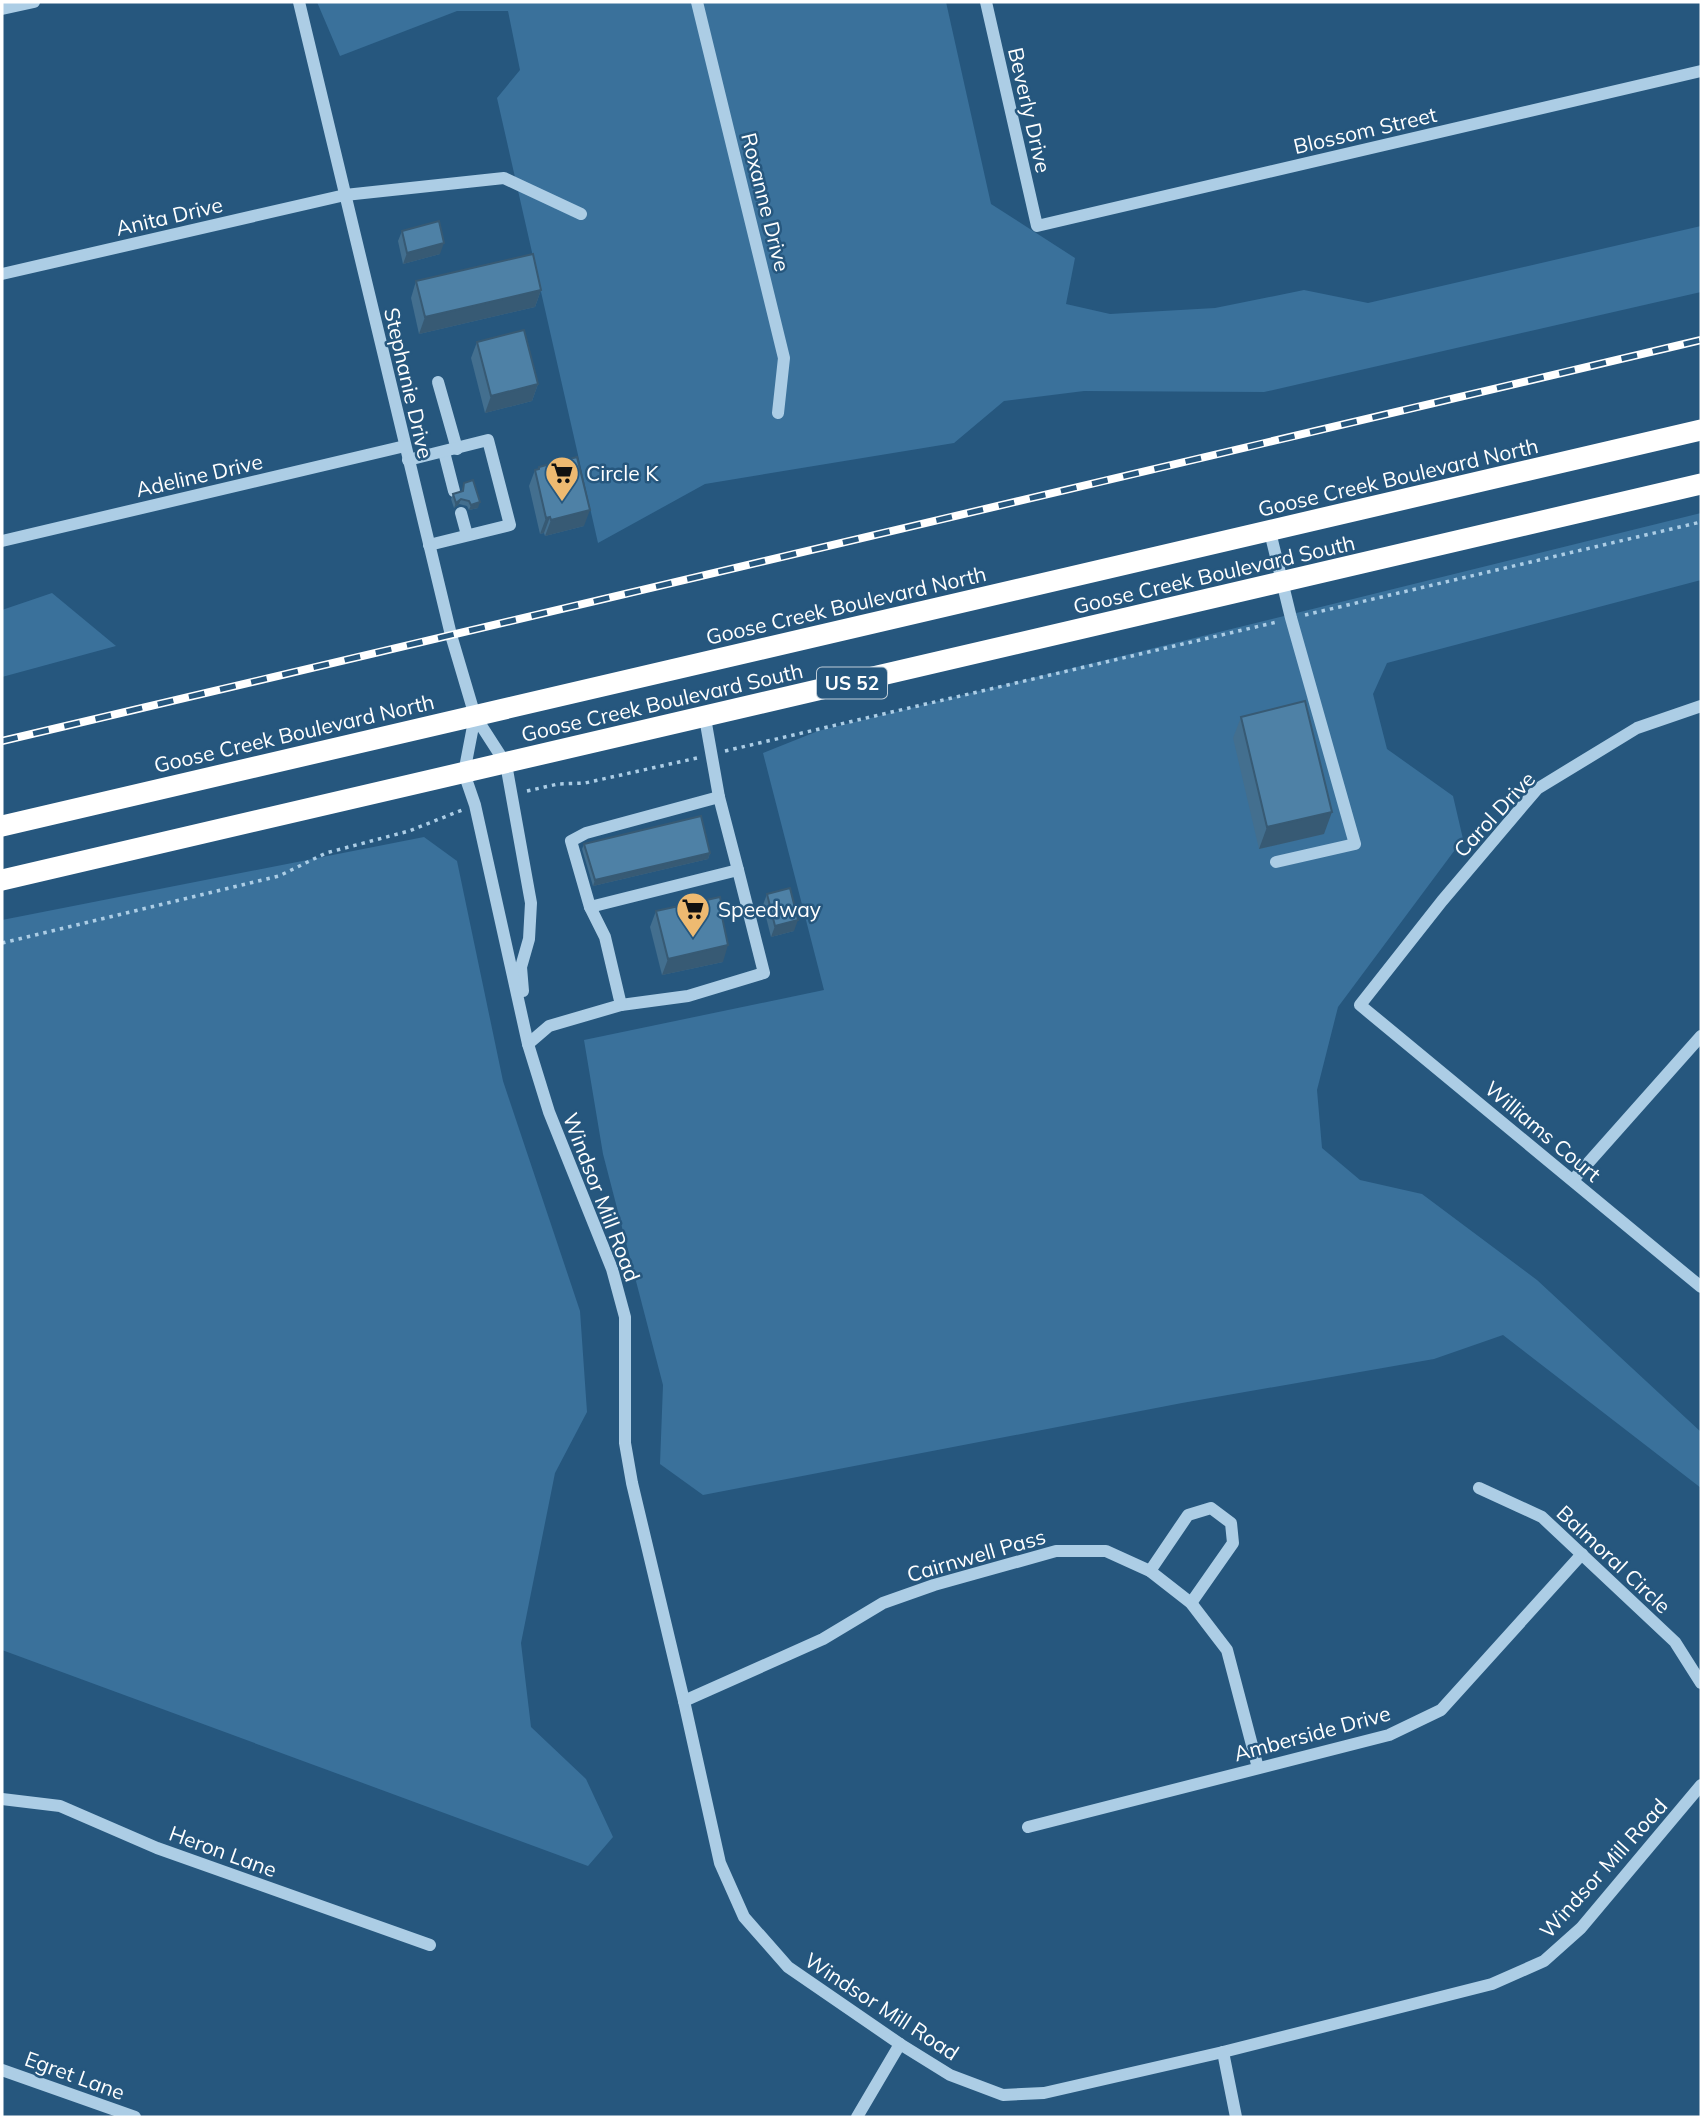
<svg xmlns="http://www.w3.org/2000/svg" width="1703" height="2119" viewBox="0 0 1703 2119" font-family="Mulish,sans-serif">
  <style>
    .green { fill: #3a719b }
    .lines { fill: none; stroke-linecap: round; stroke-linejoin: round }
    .path { stroke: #accde5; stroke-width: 3.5; stroke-dasharray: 3.5 5; stroke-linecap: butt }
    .minor { stroke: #accde5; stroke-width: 12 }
    .highway { stroke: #fff; stroke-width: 21 }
    .rail-casing { stroke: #fff; stroke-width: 8 }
    .rail { stroke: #26577e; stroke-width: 5; stroke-dasharray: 16; stroke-linecap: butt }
    .wall { fill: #436f8f }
    .shaded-wall { fill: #375a74 }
    .building { fill: #4e81a6; stroke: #375a74; stroke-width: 2 }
    .labels { text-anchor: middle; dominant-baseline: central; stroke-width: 5; stroke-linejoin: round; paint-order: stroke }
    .shield { fill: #26577e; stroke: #becdd8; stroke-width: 2 }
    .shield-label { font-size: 19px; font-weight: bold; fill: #fff }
    .street-label { font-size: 21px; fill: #fff; stroke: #26577e }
    .poi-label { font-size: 21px; fill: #fff; stroke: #26577e; text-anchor: start }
  </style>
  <rect width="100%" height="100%" fill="#26577e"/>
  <g class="green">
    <polygon points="317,2 946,2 991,204 1075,258 1066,304 1110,314 1215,308 1304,290 1368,303 1701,226 1701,292 1264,392 1084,391 1004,401 954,443 705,484 598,543 497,98 520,70 508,11 457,11 340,56"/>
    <polygon points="1701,513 1701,580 1387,663 1373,694 1387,749 1453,796 1463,839 1338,1007 1317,1090 1322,1148 1360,1180 1422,1194 1537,1280 1701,1432 1701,1488 1503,1335 1434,1359 1182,1403 703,1495 660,1464 663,1385 603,1154 584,1040 824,990 763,753 818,731"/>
    <polygon points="52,593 116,646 2,677 2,610"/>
    <polygon points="424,837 457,861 503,1081 580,1311 587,1412 555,1473 521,1643 531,1727 586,1779 613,1837 588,1866 2,1650 2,920"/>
  </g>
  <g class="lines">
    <g class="path">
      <polyline points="1305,615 1701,522"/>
      <polyline points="725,751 1277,622"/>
      <polyline points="527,791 558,784 585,783 697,758"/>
      <polyline points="2,943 279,876 326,853 409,831 462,810"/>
    </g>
    <g class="minor">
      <polyline points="299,2 451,635 475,716 506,764 531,903 529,939 521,967 523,991"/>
      <polyline points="697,2 784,358 778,413"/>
      <polyline points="986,2 1037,226 1701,71"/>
      <polyline points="2,9 34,2"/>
      <polyline points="2,274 345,195 504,178 581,214"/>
      <polyline points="438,382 457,449"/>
      <polyline points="444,452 454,491"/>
      <polyline points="408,460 488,440 510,525 429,545"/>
      <polyline points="461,513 467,535"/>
      <polyline points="1270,532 1291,618 1355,844 1276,862"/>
      <polyline points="2,541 405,446"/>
      <polyline points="1701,706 1637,728 1537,789 1442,901 1360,1005 1701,1287"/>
      <polyline points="475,716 464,773 475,805 528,1044 549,1112 612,1269 625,1317 625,1443 632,1483 684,1701 720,1863 744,1917 788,1967 900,2044 950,2075 1003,2095 1044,2093 1223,2052 1492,1984 1544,1961 1581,1928 1701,1785"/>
      <polyline points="590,907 738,870 719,797"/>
      <polyline points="621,1005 688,996 764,973 738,870"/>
      <polyline points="528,1044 549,1026 621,1005 605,937 590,907 571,841 586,833 719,797 705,718"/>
      <polyline points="1573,1180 1701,1036"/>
      <polyline points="1479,1488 1542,1517 1675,1642 1701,1683"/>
      <polyline points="1150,1571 1188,1515 1211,1508 1231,1523 1233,1543 1191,1603"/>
      <polyline points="684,1701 823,1639 883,1603 934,1585 1056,1551 1106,1551 1150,1571 1191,1603 1227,1650 1258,1768"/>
      <polyline points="2,1799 60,1806 157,1848 430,1945"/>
      <polyline points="1028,1827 1389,1735 1441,1710 1582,1554"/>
      <polyline points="1223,2052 1236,2117"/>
      <polyline points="2,2070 135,2117"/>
      <polyline points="857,2117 900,2044"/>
    </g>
    <g class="highway">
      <polyline points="2,826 1701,430"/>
      <polyline points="2,880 1701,484"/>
    </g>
    <g class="rail-casing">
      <polyline id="rail" points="2,741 1701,340"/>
    </g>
    <use href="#rail" class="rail"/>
  </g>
  <g class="wall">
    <polygon points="402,231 440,254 403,264 398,241"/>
    <polygon points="416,281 541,290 535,307 419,334 411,298"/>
    <polygon points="477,342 538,384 532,401 485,413 471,358"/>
    <polygon points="539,467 584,526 545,536 544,533 540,534 529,486 535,470 538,469"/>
    <polygon points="464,483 478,508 469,510 467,506 459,504 454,508 451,499 453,494 462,491"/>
    <polygon points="1241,717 1324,834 1259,849 1233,738"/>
    <polygon points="584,844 710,853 708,859 593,886 582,849"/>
    <polygon points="767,894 794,931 771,937 763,905"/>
    <polygon points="656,911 722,916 723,962 662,975 650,927"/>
  </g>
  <g class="shaded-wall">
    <polygon points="444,243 440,254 403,264 407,253"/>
    <polygon points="541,290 535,307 419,334 425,317"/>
    <polygon points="538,384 532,401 485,413 491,396"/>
    <polygon points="461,499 459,504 454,508 456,503"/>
    <polygon points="480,502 478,508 469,510 471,505"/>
    <polygon points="590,510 584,526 545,536 551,520"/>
    <polygon points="550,517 544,533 540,534 546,518"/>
    <polygon points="1332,812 1324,834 1259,849 1267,827"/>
    <polygon points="710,853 708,859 593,886 595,880"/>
    <polygon points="798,920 794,931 771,937 775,926"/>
    <polygon points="728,945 723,962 662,975 668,959"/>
  </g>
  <g class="building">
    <polygon points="439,221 444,243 407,253 402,231"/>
    <polygon points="533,254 541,290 425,317 416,281"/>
    <polygon points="524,330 538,384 491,396 477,342"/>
    <polygon points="577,457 590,510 551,520 550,517 546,518 535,470 539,469 539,467"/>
    <polygon points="473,480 480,502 471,505 469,501 461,499 456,503 453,494 463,491 464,483"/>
    <polygon points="1305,701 1332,812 1267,827 1241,717"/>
    <polygon points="701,816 710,853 595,880 584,844"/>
    <polygon points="790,888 798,920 775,926 767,894"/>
    <polygon points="720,897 723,912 721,912 728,945 668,959 656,911"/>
  </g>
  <defs>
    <g id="supermarket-pin" transform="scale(1.75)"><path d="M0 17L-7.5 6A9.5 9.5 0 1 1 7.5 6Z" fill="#eeba71" stroke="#26577e"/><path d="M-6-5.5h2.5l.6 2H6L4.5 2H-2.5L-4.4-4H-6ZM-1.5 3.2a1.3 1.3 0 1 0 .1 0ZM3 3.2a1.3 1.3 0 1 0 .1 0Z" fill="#111"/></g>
  </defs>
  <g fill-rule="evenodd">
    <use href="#supermarket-pin" x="562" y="473"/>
    <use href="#supermarket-pin" x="693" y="909"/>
  </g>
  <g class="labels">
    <rect class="shield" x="817" y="667.5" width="70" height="31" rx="5"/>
    <g class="shield-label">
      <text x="852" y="683">US 52</text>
    </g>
    <g class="street-label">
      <text transform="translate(1030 110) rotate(77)">Beverly Drive</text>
      <text transform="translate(1365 130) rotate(-13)">Blossom Street</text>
      <text transform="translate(766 202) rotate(76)">Roxanne Drive</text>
      <text transform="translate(169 216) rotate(-13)">Anita Drive</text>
      <text transform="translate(409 383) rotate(77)">Stephanie Drive</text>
      <text transform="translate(199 475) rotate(-13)">Adeline Drive</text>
      <text transform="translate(1398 477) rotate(-13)">Goose Creek Boulevard North</text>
      <text transform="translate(1214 574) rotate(-13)">Goose Creek Boulevard South</text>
      <text transform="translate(846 605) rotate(-13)">Goose Creek Boulevard North</text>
      <text transform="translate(662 702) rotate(-13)">Goose Creek Boulevard South</text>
      <text transform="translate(294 733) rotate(-13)">Goose Creek Boulevard North</text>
      <text transform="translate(1494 814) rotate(-47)">Carol Drive</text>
      <text transform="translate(1543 1131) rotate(40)">Williams Court</text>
      <text transform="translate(602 1197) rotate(69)">Windsor Mill Road</text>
      <text transform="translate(976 1555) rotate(-16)">Cairnwell Pass</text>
      <text transform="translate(1614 1559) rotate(43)">Balmoral Circle</text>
      <text transform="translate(1312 1733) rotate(-15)">Amberside Drive</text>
      <text transform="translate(223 1851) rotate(20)">Heron Lane</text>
      <text transform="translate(1603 1868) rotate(-48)">Windsor Mill Road</text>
      <text transform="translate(882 2006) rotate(33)">Windsor Mill Road</text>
      <text transform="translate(75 2075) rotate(20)">Egret Lane</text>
    </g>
    <g class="poi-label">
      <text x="586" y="473">Circle K</text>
      <text x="718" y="909">Speedway</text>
    </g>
  </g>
  <rect width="1703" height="2119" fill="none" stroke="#ffffff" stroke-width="7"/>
</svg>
